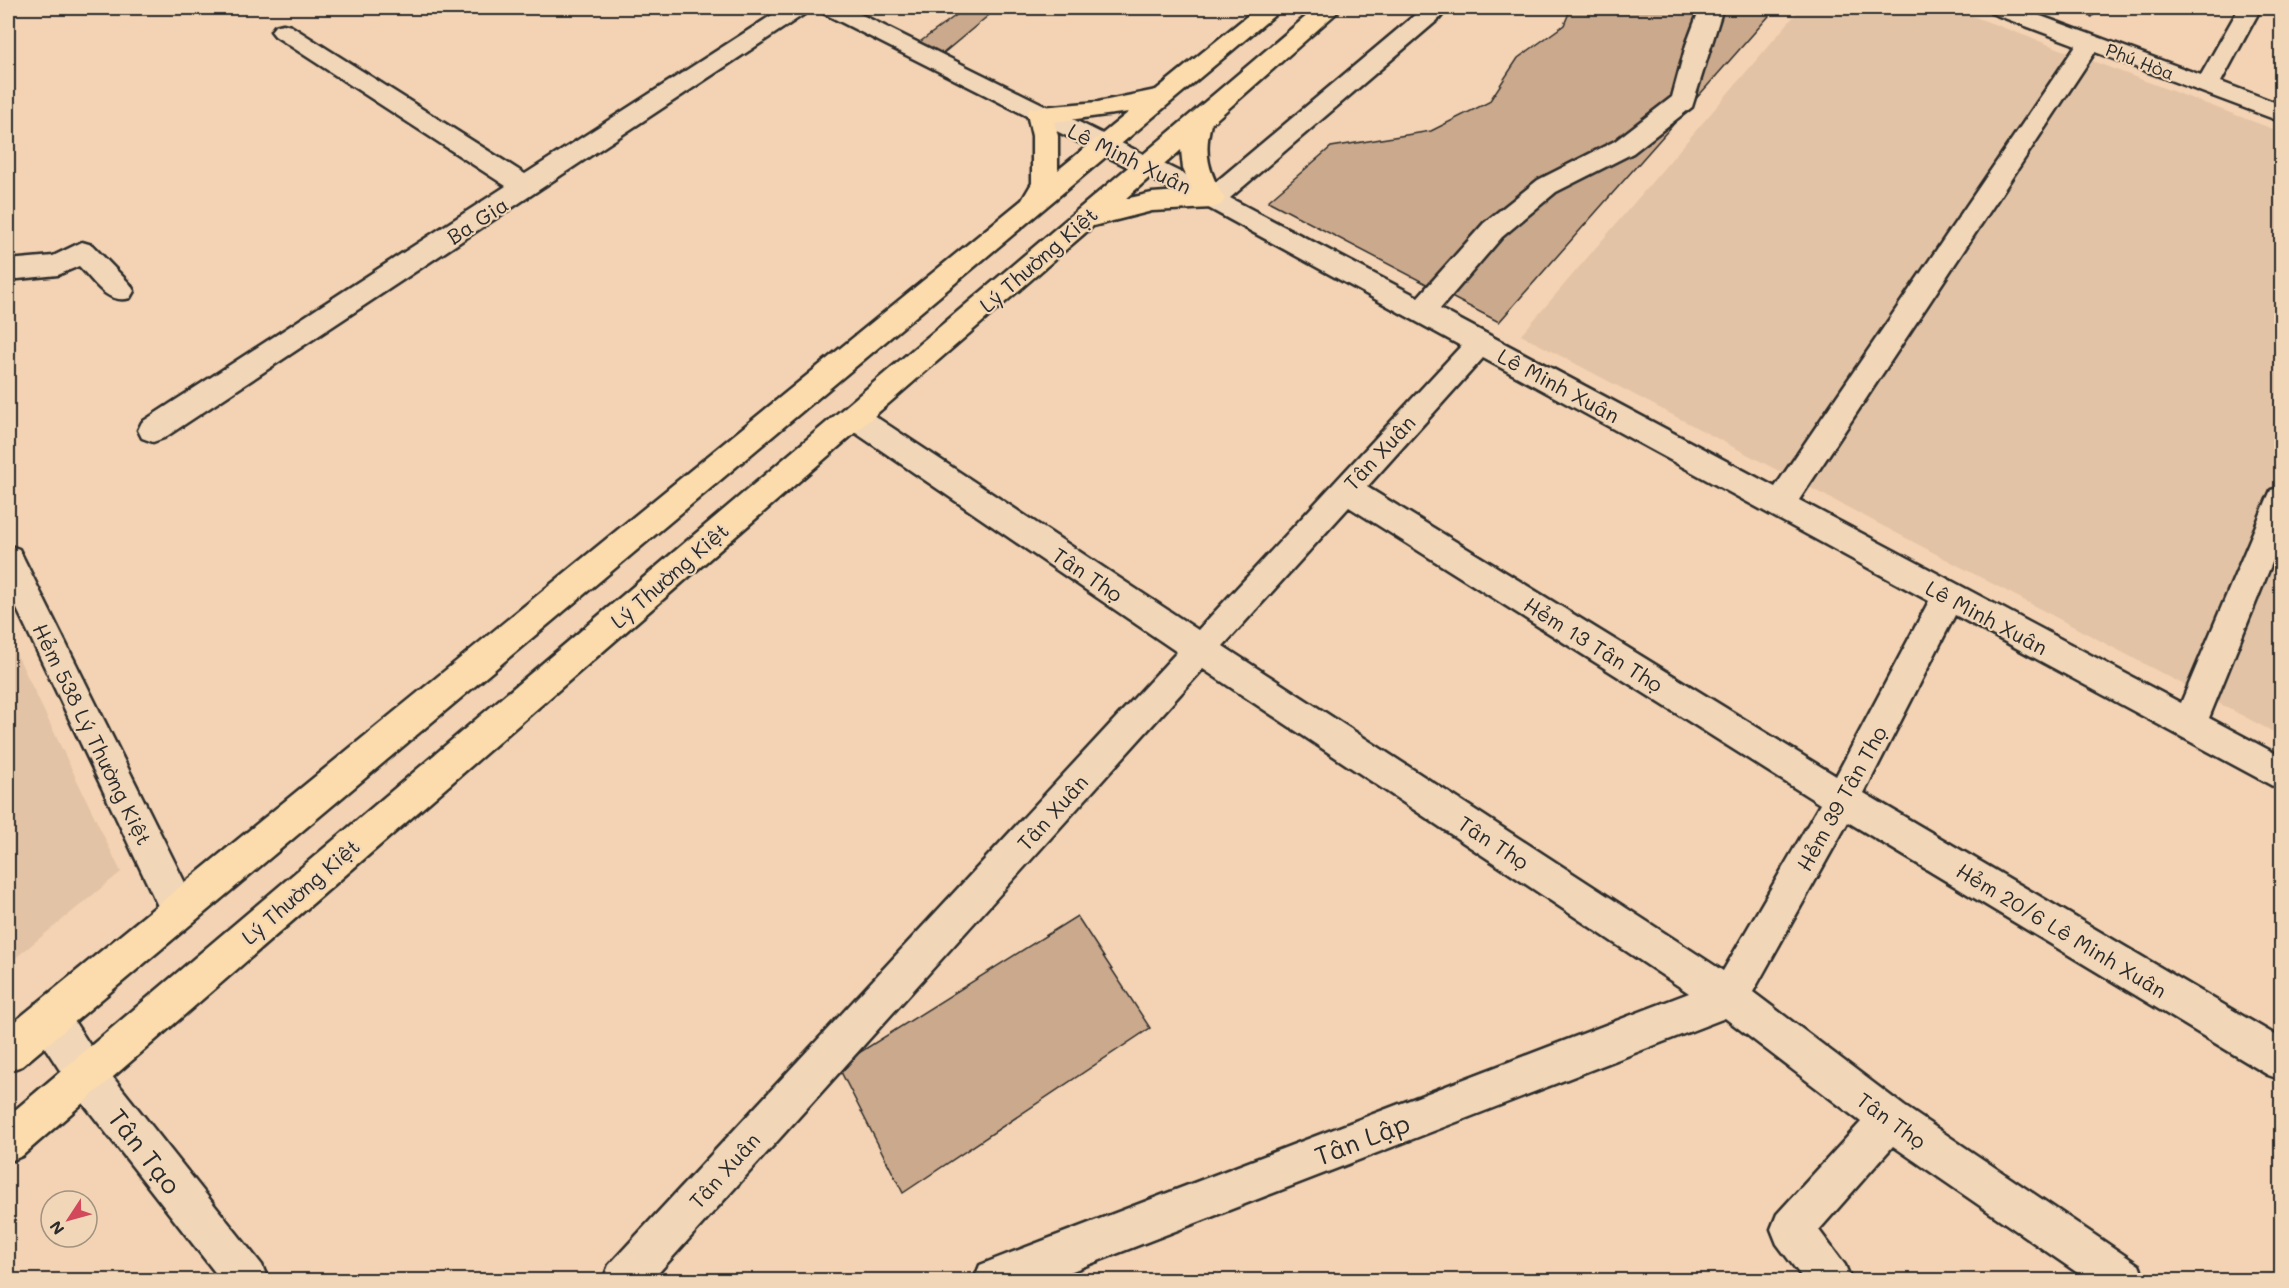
<svg xmlns="http://www.w3.org/2000/svg" width="2289" height="1288" viewBox="0 0 2289 1288" font-family="Mali,sans-serif">
  <style>
    .built { fill: #e3c3a5 }
    .building { fill: #cba98c; stroke: #2b2b2b; stroke-width: 1.5 }
    .lines { fill: none; stroke-linecap: round; stroke-linejoin: round }
    .minor-casing { stroke: #2b2b2b; stroke-width: 5 }
    .major-casing { stroke: #2b2b2b; stroke-width: 5 }
    .minor { fill: #f1d6b8; fill-rule: evenodd }
    .major { fill: #fcdcac; fill-rule: evenodd }
    .labels { text-anchor: middle; dominant-baseline: central; stroke-width: 4.5; stroke-linejoin: round; paint-order: stroke }
    .far-street-label { font-size: 18px; fill: #2b2b2b; stroke: #f1d6b8 }
    .street-label { font-size: 21px; fill: #2b2b2b; stroke: #f1d6b8 }
    .near-street-label { font-size: 26px; fill: #2b2b2b; stroke: #f1d6b8 }
  </style>
  <rect width="100%" height="100%" fill="#f3d3b3"/>
  <filter id="ink" filterUnits="userSpaceOnUse"><feTurbulence type="fractalNoise" baseFrequency=".0167" numOctaves="2"/><feDisplacementMap in="SourceGraphic" scale="12" xChannelSelector="R" yChannelSelector="G"/><feConvolveMatrix kernelMatrix="1 2 1 2 8 2 1 2 1" color-interpolation-filters="sRGB"/></filter>
  <g filter="url(#ink)">
    <g class="built">
      <polygon points="1801,8 1951,8 2281,132 2281,736 1521,335"/>
      <polygon points="8,636 121,872 8,964"/>
    </g>
    <g class="building">
      <polygon points="966,8 976,8 989,15 941,55 917,44"/>
      <polygon points="1571,8 1776,8 1499,322 1268,201 1331,147 1431,131 1489,102 1518,58 1564,25"/>
      <polygon points="2074,8 2098,8 2092,17 2073,9"/>
      <polygon points="1077,916 1150,1028 903,1193 838,1066"/>
    </g>
    <g class="lines">
      <g class="minor-casing">
        <g id="minor">
          <polygon points="783,8 810,8 806,13 164,438 153,442 142,438 138,430 142,422 506,186 275,36 271,31 275,26 283,24 291,26 525,174"/>
          <path d="M819,8H848L1210,187L1416,14L1410,8H1440L1444,13L1440,18L1230,198L1418,297L1484,223L1538,180L1615,141L1672,97L1686,45L1700,8H1723L1692,107L1633,153L1556,192L1502,237L1440,309L1775,487L2076,45L1991,13L1988,8H2019L2201,75L2239,8H2261L2221,82L2282,105V122L2095,52L1799,500L2181,703L2267,499L2271,490L2282,487V538L2209,718L2282,757V791L1955,615L1864,793L2282,1039V1080L2268,1075L1848,822L1753,992L1904,1106L2139,1265L2145,1280H2088L1893,1146L1819,1230L1845,1265L1851,1280H1804L1777,1244L1771,1229L1777,1214L1861,1122L1725,1018L1049,1280H974L980,1265L995,1259L1689,993L1203,669L652,1280H603L609,1265L1177,652L844,425L839,417L844,409L854,406L864,409L1198,630L1461,346L1203,205L823,13ZM1483,358L1929,601L1836,776L1367,487ZM1349,507L1820,804L1723,971L1223,646Z"/>
          <path d="M82,242L92,245L130,284L134,291L130,298C107,305 94,281 79,266L58,275L8,280V260L53,256Z"/>
          <polygon points="8,545 19,549 192,897 198,910 192,923 179,928 166,923 8,590"/>
          <polygon points="49,999 63,1004 100,1061 262,1265 268,1280 221,1280 72,1089 35,1032 30,1018 35,1004"/>
        </g>
      </g>
      <g class="major-casing">
        <g id="major">
          <path d="M1257,8H1283L22,1066L8,1071V1027L1022,200L1032,183V136L1027,114L1030,108L1098,102L1156,90ZM1129,112L1058,170V136L1054,122Z"/>
          <path d="M1316,8H1342L1211,124C1203,154 1209,173 1225,199L1221,205L1212,208L1152,211L1093,226L22,1156L8,1162V1116ZM1181,150L1183,169L1193,190L1152,193L1125,199Z"/>
        </g>
      </g>
      <use href="#minor" class="minor"/>
      <use href="#major" class="major"/>
    </g>
  </g>
  <g class="labels">
    <g class="far-street-label">
      <text transform="translate(2140 61) rotate(21)">Phú Hòa</text>
    </g>
    <g class="street-label">
      <text transform="translate(1130 158) rotate(26)">Lê Minh Xuân</text>
      <text transform="translate(477 220) rotate(-33)">Ba Gia</text>
      <text transform="translate(1038 259) rotate(-41)">Lý Thường Kiệt</text>
      <text transform="translate(1559 385) rotate(28)">Lê Minh Xuân</text>
      <text transform="translate(1379 452) rotate(-47)">Tân Xuân</text>
      <text transform="translate(1088 574) rotate(34)">Tân Thọ</text>
      <text transform="translate(669 575) rotate(-41)">Lý Thường Kiệt</text>
      <text transform="translate(1987 617) rotate(28)">Lê Minh Xuân</text>
      <text transform="translate(1594 644) rotate(32)">Hẻm 13 Tân Thọ</text>
      <text transform="translate(93 734) rotate(64)">Hẻm 538 Lý Thường Kiệt</text>
      <text transform="translate(1841 798) rotate(-61)">Hẻm 39 Tân Thọ</text>
      <text transform="translate(1052 812) rotate(-48)">Tân Xuân</text>
      <text transform="translate(1494 842) rotate(33)">Tân Thọ</text>
      <text transform="translate(300 891) rotate(-41)">Lý Thường Kiệt</text>
      <text transform="translate(2062 930) rotate(31)">Hẻm 20/6 Lê Minh Xuân</text>
      <text transform="translate(1892 1120) rotate(36)">Tân Thọ</text>
      <text transform="translate(724 1170) rotate(-48)">Tân Xuân</text>
    </g>
    <g class="near-street-label">
      <text transform="translate(1362 1139) rotate(-21)">Tân Lập</text>
      <text transform="translate(145 1151) rotate(52)">Tân Tạo</text>
    </g>
  </g>
  <rect width="2289" height="1288" fill="none" stroke="#f1d6b8" stroke-width="30"/>
  <rect x="15" y="15" width="2259" height="1258" fill="none" stroke="#2b2b2b" stroke-width="2" filter="url(#ink)"/>
  <g transform="translate(69 1219) rotate(234)"><circle r="28" fill="#f1d6b8" stroke="#a29280" stroke-width="1.5"/>
  <path d="M0-4.5L10 22L0 15L-10 22Z" fill="#d1495b"/>
  <text y="-9" font-size="16" font-weight="bold" text-anchor="middle" fill="#2b2b2b">N</text>
  </g>
</svg>
